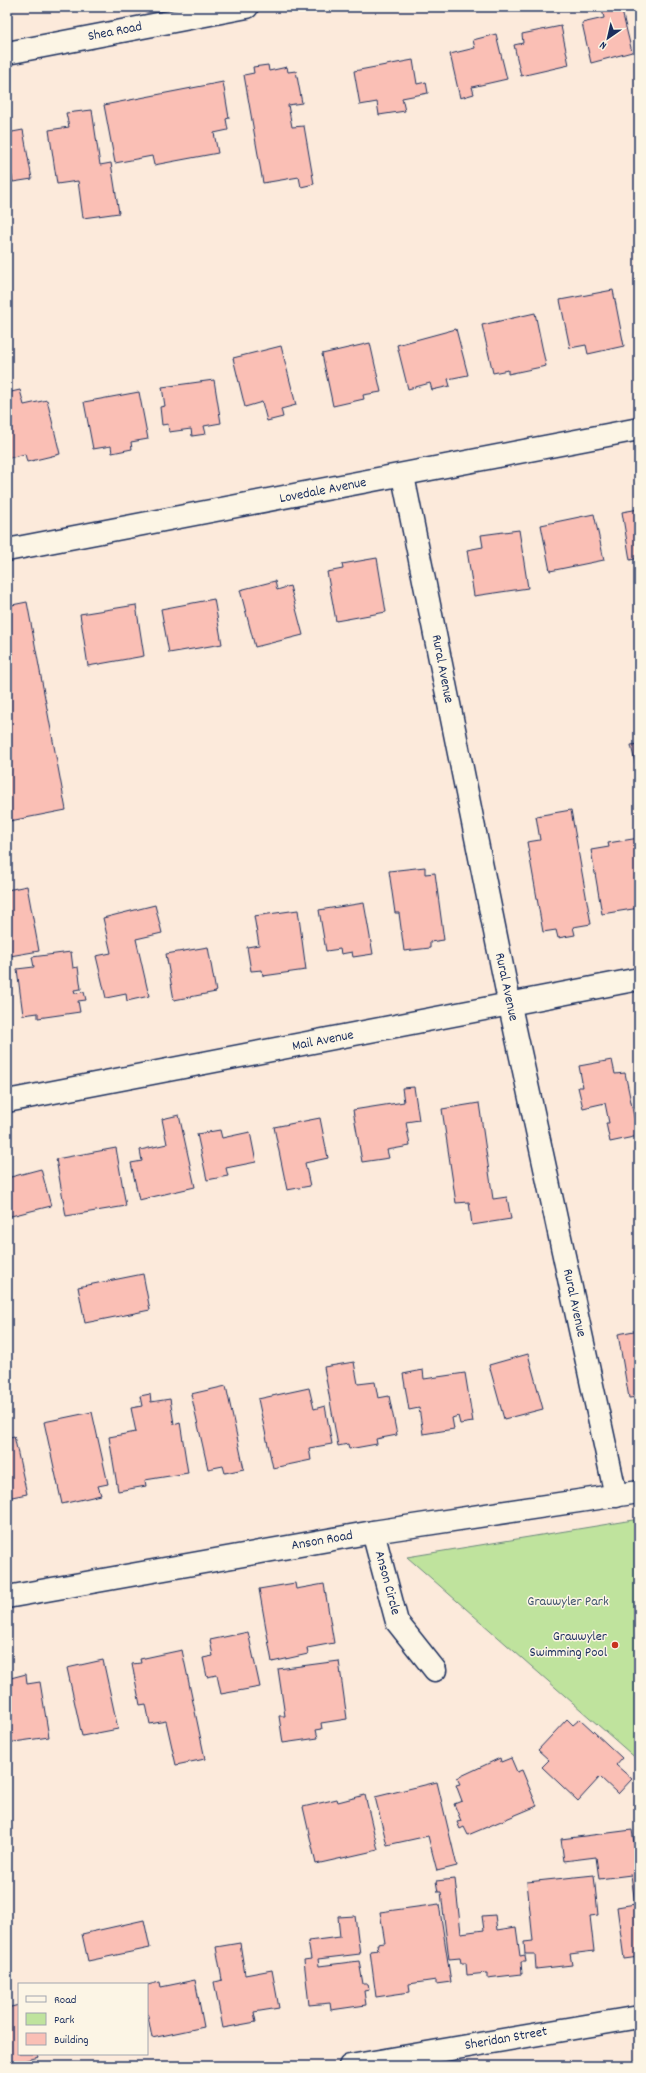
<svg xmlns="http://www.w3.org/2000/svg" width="646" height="2073" viewBox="0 0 646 2073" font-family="Dekko,sans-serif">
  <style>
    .green { fill: #bfe39d; stroke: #6d897e }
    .building { fill: #fabfb5; stroke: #1b2f5e }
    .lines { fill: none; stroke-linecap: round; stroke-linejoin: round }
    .minor-casing { stroke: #1b2f5e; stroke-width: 25 }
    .minor { stroke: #fcf5e5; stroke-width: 22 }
    .poi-dot { fill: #c8321e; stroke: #fcf5e5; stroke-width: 1.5 }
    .labels { text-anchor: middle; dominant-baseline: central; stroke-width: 3; stroke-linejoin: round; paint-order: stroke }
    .street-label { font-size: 14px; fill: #1b2f5e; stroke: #fcf5e5 }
    .park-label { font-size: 14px; fill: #3c536b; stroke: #fcf5e5 }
    .poi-label { font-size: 14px; fill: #1b2f5e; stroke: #fcf5e5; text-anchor: end }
  </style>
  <rect width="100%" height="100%" fill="#fceadb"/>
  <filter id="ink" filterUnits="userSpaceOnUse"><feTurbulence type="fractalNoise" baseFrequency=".025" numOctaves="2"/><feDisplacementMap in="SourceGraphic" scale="8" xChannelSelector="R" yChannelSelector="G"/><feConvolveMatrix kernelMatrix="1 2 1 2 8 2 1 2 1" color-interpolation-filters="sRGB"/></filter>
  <g filter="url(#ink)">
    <polygon class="green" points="639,1519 639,1761 407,1557"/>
    <g class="building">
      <polygon points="610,7 621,7 632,52 591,63 582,23 604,18 602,9"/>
      <polygon points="561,26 569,65 521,76 514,45 523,43 522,34"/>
      <polygon points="496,34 507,79 472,87 474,94 460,98 450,54 475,48 473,40"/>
      <polygon points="413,60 417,84 426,82 428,93 402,98 405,111 379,115 377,102 360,105 354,71"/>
      <polygon points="268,65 269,71 287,67 288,72 296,71 302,103 288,105 292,127 304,126 314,184 301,187 299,177 263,183 244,75 254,73 253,67"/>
      <polygon points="223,82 229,118 226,119 228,130 214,133 218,153 154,165 152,156 115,163 104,105"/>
      <polygon points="92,110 100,165 111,163 119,213 83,218 78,181 57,184 49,130 69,127 66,113"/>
      <polygon points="23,130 32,179 13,182 11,172 7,173 7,133"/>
      <polygon points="613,290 624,346 588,354 586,345 570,348 560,300"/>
      <polygon points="535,313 546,366 508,374 508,370 493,373 482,325"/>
      <polygon points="456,329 468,375 448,379 450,386 432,390 430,383 408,389 397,345"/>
      <polygon points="370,343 381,392 363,395 364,399 333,406 322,354"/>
      <polygon points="281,346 296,405 281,409 283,417 267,421 262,402 245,407 233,358"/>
      <polygon points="214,380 221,423 204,426 206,434 192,436 191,429 169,432 168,424 162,425 160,407 165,406 162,387"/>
      <polygon points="20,390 24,405 47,400 60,454 27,462 25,454 9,458 7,448 7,393"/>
      <polygon points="139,392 148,439 131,442 132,449 112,453 111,446 93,449 84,402"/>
      <polygon points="639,509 639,558 630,560 622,512"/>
      <polygon points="594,514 604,560 550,571 541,525"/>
      <polygon points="519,530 528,588 474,596 467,550 483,547 481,535"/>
      <polygon points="377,558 386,612 336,621 327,572 343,569 342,564"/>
      <polygon points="275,581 277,590 290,586 303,635 255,647 240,590"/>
      <polygon points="214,599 222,644 169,653 161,609"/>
      <polygon points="27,602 66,810 10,821 7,803 7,606"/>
      <polygon points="136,605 144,656 88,666 80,614"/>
      <polygon points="639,744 639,780 631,745"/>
      <polygon points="571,810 591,924 573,927 575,935 558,938 556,930 543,932 527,842 540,840 536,816"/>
      <polygon points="639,838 639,908 602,914 591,850 609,847 608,843"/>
      <polygon points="425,867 425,874 435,873 444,940 430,942 430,948 404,951 399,913 395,913 389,871"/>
      <polygon points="27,886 39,951 10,956 7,938 7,890"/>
      <polygon points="364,903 373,954 353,957 352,952 341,954 340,949 326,951 319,910"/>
      <polygon points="155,905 162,933 136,939 149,996 127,1001 126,994 106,998 96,956 111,953 103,918"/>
      <polygon points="298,910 306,970 263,976 262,970 251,971 247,947 259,945 254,916"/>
      <polygon points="208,947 216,992 174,1000 166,954"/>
      <polygon points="71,952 73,968 78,967 81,989 74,990 75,993 84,992 86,1000 78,1001 80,1012 38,1018 38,1013 23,1015 17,969 34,967 32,957"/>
      <polygon points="612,1060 615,1074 625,1073 638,1136 610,1142 606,1123 609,1123 605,1103 583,1108 578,1087 583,1087 579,1066"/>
      <polygon points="414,1087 419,1120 406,1122 410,1146 387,1150 389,1158 362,1162 353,1110 404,1102 402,1088"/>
      <polygon points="479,1103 493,1199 507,1197 511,1219 472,1225 469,1202 456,1203 442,1109"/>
      <polygon points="179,1115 195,1187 139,1200 131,1163 142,1161 140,1150 167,1144 162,1119"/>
      <polygon points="320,1118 328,1158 305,1163 310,1186 287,1190 274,1127"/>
      <polygon points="220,1130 222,1138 250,1132 256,1162 226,1168 228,1176 207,1180 197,1134"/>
      <polygon points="116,1148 126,1206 66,1216 56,1159"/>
      <polygon points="41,1169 51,1206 7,1217 7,1178"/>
      <polygon points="143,1274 150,1310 85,1323 78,1287"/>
      <polygon points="639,1330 639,1397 629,1398 618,1334"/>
      <polygon points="528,1354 543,1409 504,1419 489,1365"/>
      <polygon points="354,1362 358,1384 375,1382 378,1398 389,1396 397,1435 376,1439 377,1444 349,1449 348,1444 338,1446 324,1367"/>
      <polygon points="423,1370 424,1379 465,1373 473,1422 460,1424 458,1416 452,1418 454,1429 423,1434 419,1408 409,1410 403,1374"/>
      <polygon points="226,1386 244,1469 225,1473 223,1466 208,1469 191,1394"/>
      <polygon points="309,1388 314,1409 325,1406 332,1444 309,1448 311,1460 273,1468 258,1399"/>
      <polygon points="150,1394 151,1402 170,1399 174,1424 180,1422 188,1473 145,1480 146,1486 118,1491 109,1437 136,1432 131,1408 142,1406 140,1396"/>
      <polygon points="92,1412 108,1484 98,1486 101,1495 62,1504 44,1422"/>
      <polygon points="14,1436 27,1494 7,1498 7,1438"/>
      <polygon points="295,1583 296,1589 324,1584 334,1643 307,1648 308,1654 272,1662 259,1589"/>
      <polygon points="248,1632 260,1687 221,1694 217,1675 207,1677 203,1658 213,1656 210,1640"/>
      <polygon points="182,1650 205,1759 176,1765 166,1721 150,1724 146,1704 140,1705 132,1664 141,1663 140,1659"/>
      <polygon points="103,1660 118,1729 82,1736 67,1668"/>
      <polygon points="339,1661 347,1719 321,1723 322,1729 316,1730 318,1738 283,1743 279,1716 285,1716 278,1669"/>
      <polygon points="26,1674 27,1684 40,1682 49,1737 7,1743 7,1679"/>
      <polygon points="567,1719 573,1725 580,1719 622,1758 616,1765 632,1779 618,1794 600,1777 578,1801 542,1767 549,1760 538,1750"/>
      <polygon points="500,1758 501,1762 511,1758 517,1772 522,1770 537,1806 468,1835 464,1827 460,1829 457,1822 461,1821 454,1804 462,1801 456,1785 460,1784 457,1778"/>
      <polygon points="437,1782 457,1866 437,1871 428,1836 387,1845 375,1797"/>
      <polygon points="365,1795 378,1850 316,1864 303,1807 337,1799 338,1802"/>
      <polygon points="632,1830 635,1849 639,1849 639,1957 624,1959 617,1907 635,1904 631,1875 599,1879 596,1857 564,1861 561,1839"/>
      <polygon points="594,1875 598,1915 590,1916 594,1951 570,1954 572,1965 536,1969 535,1954 525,1954 524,1942 533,1941 527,1882"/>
      <polygon points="455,1879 461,1933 484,1930 482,1916 495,1915 497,1930 516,1927 520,1956 525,1955 526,1962 521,1962 522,1974 487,1978 487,1973 467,1975 466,1963 461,1963 460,1958 449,1959 441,1892 438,1892 436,1881"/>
      <polygon points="439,1904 451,1982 436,1984 436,1980 409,1984 410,1992 376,1997 370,1951 378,1950 377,1944 385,1943 380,1912"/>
      <polygon points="355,1916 360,1954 318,1959 319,1966 359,1961 363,1984 368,1984 369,1990 364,1991 366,2005 331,2010 330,2003 309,2005 304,1960 311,1959 308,1941 340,1937 338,1917"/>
      <polygon points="144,1920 150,1948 88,1961 82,1934"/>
      <polygon points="240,1943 245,1975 272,1970 279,2008 254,2012 256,2022 223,2028 214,1982 222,1980 216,1947"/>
      <polygon points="195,1980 204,2027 152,2038 147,2011 147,1985 160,1982 161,1987"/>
      <polygon points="19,2005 19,2054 38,2054 39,2057 7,2065 7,2008"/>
    </g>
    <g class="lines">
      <g class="minor-casing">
        <g id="minor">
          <polyline points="7,53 247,7"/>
          <polyline points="403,476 510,1006 616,1496"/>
          <polyline points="7,550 639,429"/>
          <polyline points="7,1101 639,979"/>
          <polyline points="373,1532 397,1622 435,1670"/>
          <polyline points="7,1597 373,1532 639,1492"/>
          <polyline points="350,2066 639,2017"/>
        </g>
      </g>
      <use href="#minor" class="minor"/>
    </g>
  </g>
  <circle class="poi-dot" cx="615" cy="1645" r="4"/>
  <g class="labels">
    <g class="street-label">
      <text transform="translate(115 32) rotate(-11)">Shea Road</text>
      <text transform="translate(323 491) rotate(-11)">Lovedale Avenue</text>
      <text transform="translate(442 669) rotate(79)">Rural Avenue</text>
      <text transform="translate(506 987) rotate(78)">Rural Avenue</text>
      <text transform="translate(323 1041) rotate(-11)">Mail Avenue</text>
      <text transform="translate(574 1303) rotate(78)">Rural Avenue</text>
      <text transform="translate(322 1541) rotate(-10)">Anson Road</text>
      <text transform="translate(387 1583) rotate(75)">Anson Circle</text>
      <text transform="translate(506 2039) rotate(-10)">Sheridan Street</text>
    </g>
    <g class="park-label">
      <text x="568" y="1602">Grauwyler Park</text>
    </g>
    <g class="poi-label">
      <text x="607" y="1637">Grauwyler<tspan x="607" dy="16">Swimming Pool</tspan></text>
    </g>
  </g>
  <rect width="646" height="2073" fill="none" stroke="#fcf5e5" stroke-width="24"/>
  <rect x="12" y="12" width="622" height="2049" fill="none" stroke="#1b2f5e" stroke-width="1.5" filter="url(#ink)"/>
  <rect x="18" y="1983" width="130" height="72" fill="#fcf5e5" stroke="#a2a6af"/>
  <rect x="26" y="1996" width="20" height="6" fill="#fcf5e5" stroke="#a2a6af"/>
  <text x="54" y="2003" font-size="12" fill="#1b2f5e">Road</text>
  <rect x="26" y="2013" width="20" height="12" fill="#bfe39d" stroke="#a2a6af"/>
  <text x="54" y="2023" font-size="12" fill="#1b2f5e">Park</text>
  <rect x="26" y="2033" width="20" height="12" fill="#fabfb5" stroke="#a2a6af"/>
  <text x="54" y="2043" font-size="12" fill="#1b2f5e">Building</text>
  <g transform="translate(608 38) rotate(214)" stroke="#fcf5e5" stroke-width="3" paint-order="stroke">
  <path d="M0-3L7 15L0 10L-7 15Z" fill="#1b2f5e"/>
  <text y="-6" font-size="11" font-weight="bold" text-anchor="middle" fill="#1b2f5e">N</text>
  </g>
</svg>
